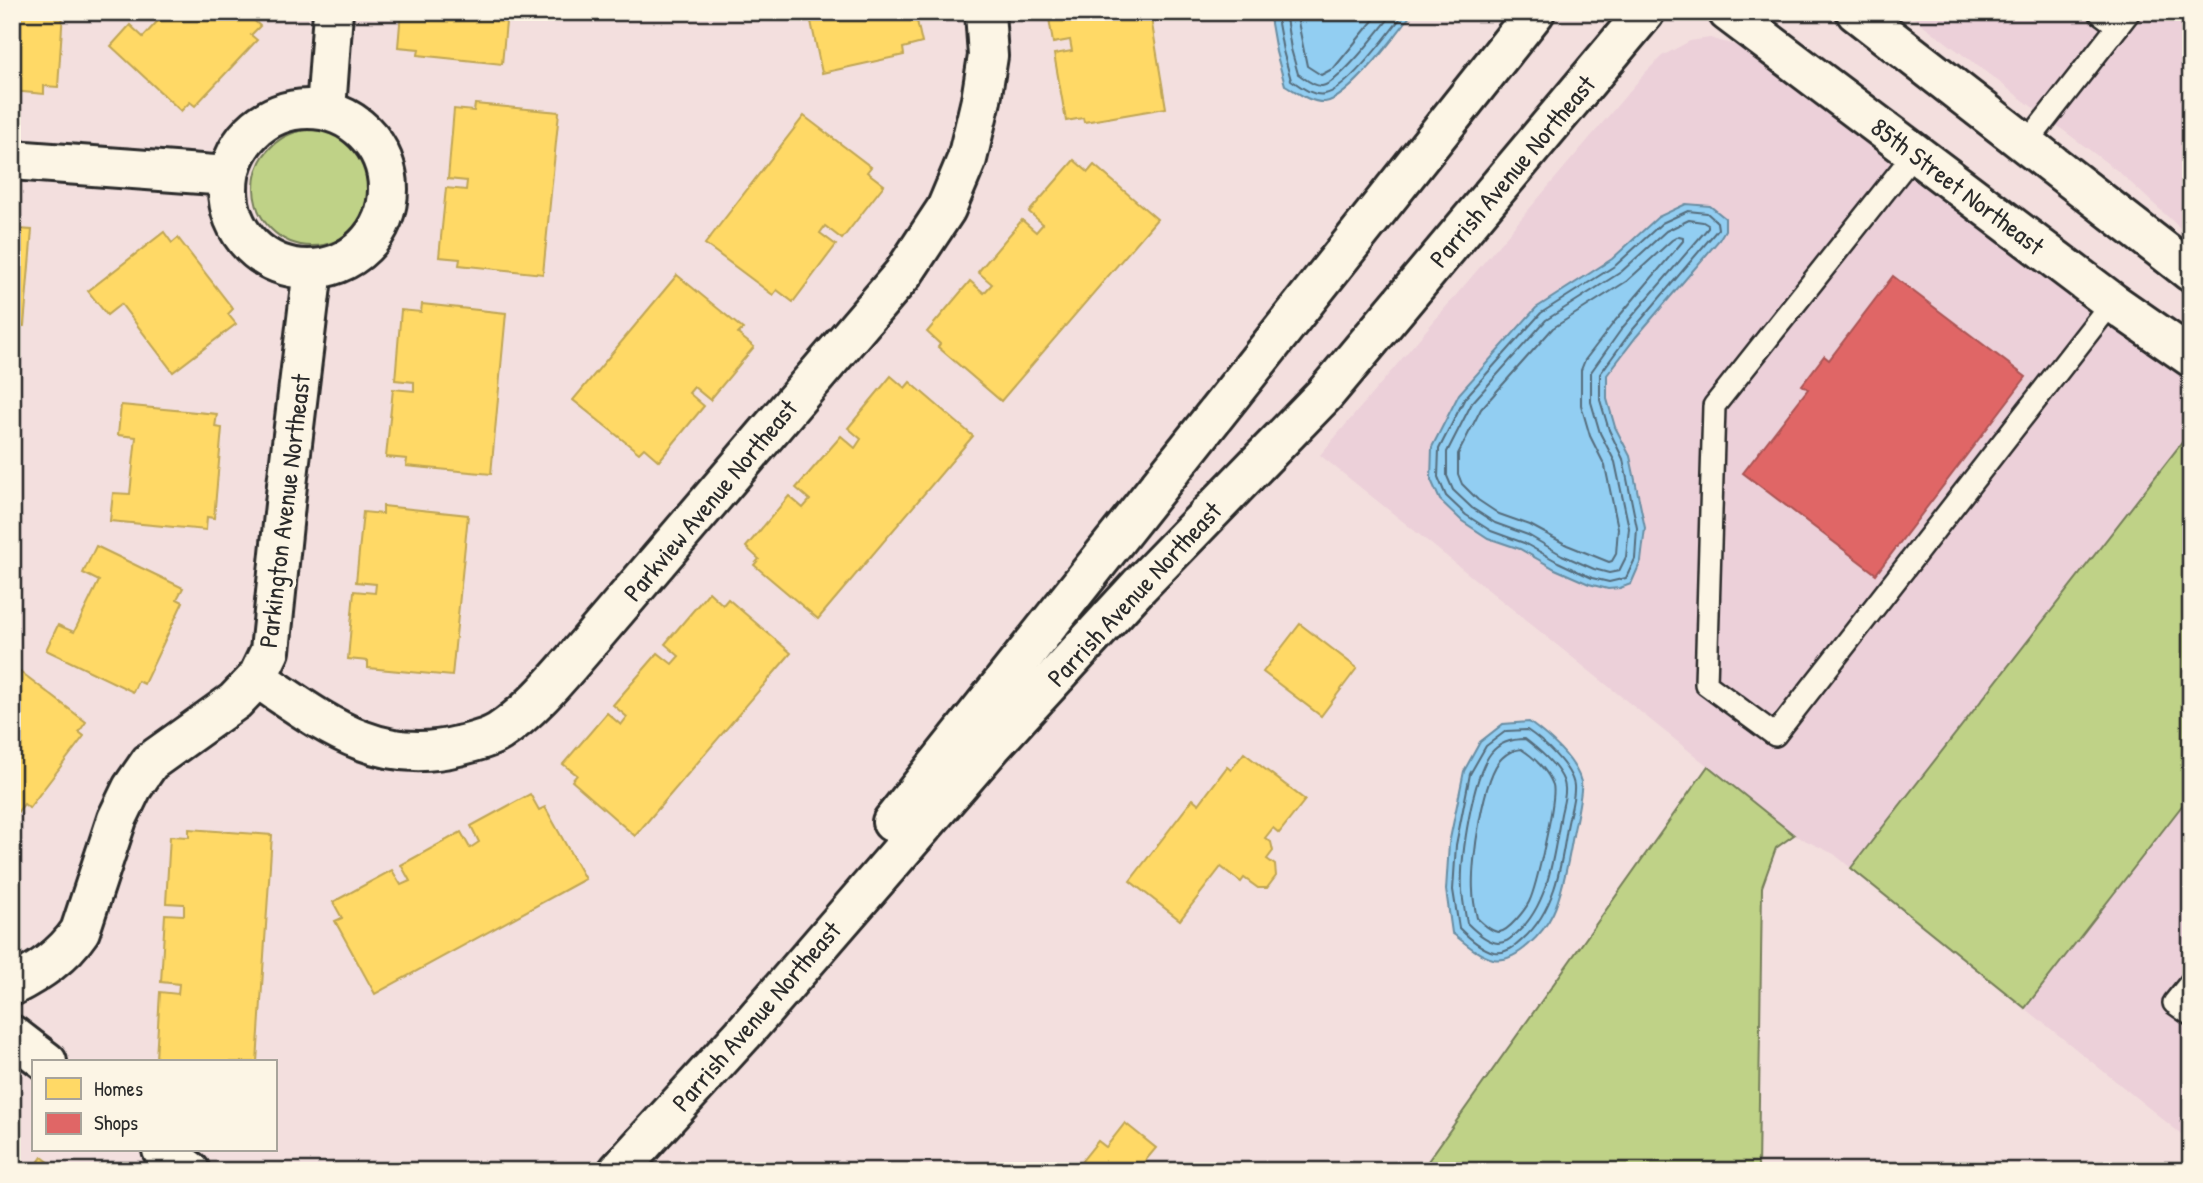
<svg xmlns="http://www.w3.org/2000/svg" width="2203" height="1183" viewBox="0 0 2203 1183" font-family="'Patrick Hand',sans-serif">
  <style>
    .built { fill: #ecd0d9 }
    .green { fill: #bfd287; stroke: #757e59; stroke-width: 2 }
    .water { fill: #92cef2; stroke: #698da2; stroke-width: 2 }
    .homes { fill: #ffd966; stroke: #bfa554; stroke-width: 2 }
    .shops { fill: #e06666; stroke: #aa5454; stroke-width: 2 }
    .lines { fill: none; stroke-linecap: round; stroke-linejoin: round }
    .shore { stroke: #546c7b; stroke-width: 2 }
    .service-casing { stroke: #2b2b2b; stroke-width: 26 }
    .minor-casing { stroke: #2b2b2b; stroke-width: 44 }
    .secondary-casing { stroke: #2b2b2b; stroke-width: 44 }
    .service { stroke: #fcf5e5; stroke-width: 21 }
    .minor { stroke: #fcf5e5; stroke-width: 38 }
    .secondary { stroke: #fcf5e5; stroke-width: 38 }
    .labels { text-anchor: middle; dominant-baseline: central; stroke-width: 7; stroke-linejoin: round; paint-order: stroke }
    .street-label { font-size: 26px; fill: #2b2b2b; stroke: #fcf5e5 }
  </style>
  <rect width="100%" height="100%" fill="#f3dfde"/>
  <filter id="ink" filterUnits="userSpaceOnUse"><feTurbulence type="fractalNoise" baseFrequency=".0143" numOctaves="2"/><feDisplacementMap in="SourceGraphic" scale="14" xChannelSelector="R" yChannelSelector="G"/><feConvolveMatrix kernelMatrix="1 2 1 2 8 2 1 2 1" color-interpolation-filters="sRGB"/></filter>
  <g filter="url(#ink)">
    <g class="built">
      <polygon points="1906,12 2191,12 2191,238 2119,172"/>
      <polygon points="1710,38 1742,47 2191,384 2191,431 1851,868 1834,854 1794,835 1320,455 1645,73 1662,56 1690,41"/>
      <polygon points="2191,794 2191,1142 2025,1008"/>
    </g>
    <g class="green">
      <circle cx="312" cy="188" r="58"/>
      <polygon points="2191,431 2191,794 2025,1008 1851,868"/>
      <polygon points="1708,766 1794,835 1776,848 1762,887 1758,1171 1421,1171"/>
    </g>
    <g class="water">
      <path d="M1269,12H1413C1398,33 1349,99 1325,102C1310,103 1297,92 1285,85L1276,52Z"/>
      <polygon points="1686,204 1710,206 1725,218 1725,230 1719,240 1636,337 1607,375 1607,399 1615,427 1630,456 1645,528 1641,561 1631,584 1620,588 1608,589 1589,584 1555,569 1520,549 1488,538 1462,521 1440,500 1431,480 1432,447 1459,394 1536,308 1612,259 1658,217"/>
      <path d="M1529,722C1548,736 1575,758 1581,782C1583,791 1575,824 1573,835C1569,858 1563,892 1553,913C1544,932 1516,964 1493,959C1477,955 1464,942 1452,933L1446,890L1449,844L1464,771L1480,742L1503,724Z"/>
    </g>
    <g class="homes">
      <polygon points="12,12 63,12 58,87 44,86 44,94 12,91"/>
      <polygon points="166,12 245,12 260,26 251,35 257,40 195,106 190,102 181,111 111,46 130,25 143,37"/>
      <polygon points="401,12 507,12 502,64 418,55 419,49 398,47"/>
      <polygon points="809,12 915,12 922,43 903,48 904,55 822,73"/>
      <polygon points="1048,12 1150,12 1166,108 1084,122 1083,118 1066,121 1054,54 1072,51 1070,40 1053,43"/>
      <polygon points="475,104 559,112 543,274 459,265 460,259 439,257 446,188 466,190 467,181 448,179 454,109 474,111"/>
      <polygon points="804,116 871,167 867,172 884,185 842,239 825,226 820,233 836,245 793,302 777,290 773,295 705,244"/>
      <polygon points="1074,160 1088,172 1094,165 1157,219 1001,401 938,347 940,344 927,332 970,281 984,293 992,284 978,272 1022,220 1036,232 1043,224 1029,212"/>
      <polygon points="12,222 19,222 19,229 32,230 24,326 12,325"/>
      <polygon points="164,232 172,243 178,238 233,309 228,314 236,324 173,372 121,304 107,315 88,291"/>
      <polygon points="677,275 743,329 738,334 754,347 710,400 694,387 689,393 704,406 659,461 644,448 639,453 573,400"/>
      <polygon points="422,304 506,313 491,474 406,466 407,459 386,457 393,389 414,391 414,382 395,380 401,310 421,312"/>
      <polygon points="891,376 905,388 910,382 973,436 818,619 754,565 759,559 746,547 789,496 803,508 810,500 796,488 841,436 855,448 861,439 848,428"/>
      <polygon points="121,405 217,414 215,427 222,428 214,518 207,517 206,530 110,521 113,493 130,494 136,437 118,435"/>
      <polygon points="383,506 468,515 452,676 368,668 368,661 348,659 354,591 375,593 376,584 356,582 363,512 383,514"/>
      <polygon points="96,546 183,588 177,599 183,602 144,684 138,681 133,692 46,650 58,625 74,632 99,581 83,573"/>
      <polygon points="709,592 723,605 728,599 791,653 635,836 572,781 577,775 563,764 607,713 621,725 627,717 613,705 658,653 672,664 679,656 665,644"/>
      <polygon points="1300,624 1357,668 1321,716 1263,672"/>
      <polygon points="12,665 86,722 79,732 84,736 52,778 29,808 24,804 16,814 12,811"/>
      <polygon points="1244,753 1305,800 1279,833 1273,828 1265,838 1271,842 1273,851 1267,859 1275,865 1276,876 1267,888 1258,888 1244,878 1241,882 1221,867 1180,920 1130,881 1193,799 1199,804 1227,767 1231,770"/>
      <polygon points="530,794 539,810 545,807 585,879 375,994 335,921 342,918 333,902 392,870 401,885 410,881 401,865 461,832 470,848 479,842 471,826"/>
      <polygon points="189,829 272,835 257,1062 174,1062 156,1059 160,992 178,994 179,984 161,982 165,914 184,915 184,904 166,903 170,836 189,837"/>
      <polygon points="1125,1123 1156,1148 1145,1161 1157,1171 1074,1171 1098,1141 1106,1147"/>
      <polygon points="42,1157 61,1171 32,1171"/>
    </g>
    <polygon class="shops" points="1893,276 2026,377 1876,574 1743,473 1808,389 1802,385 1824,356 1829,360"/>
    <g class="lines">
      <g class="shore">
        <path d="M1276,12L1283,51L1291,80C1300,86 1313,97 1325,94C1347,90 1391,31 1405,12"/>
        <path d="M1285,12L1291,49L1298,74C1304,78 1314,87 1322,86C1340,83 1381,28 1394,12"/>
        <polyline points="1296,12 1307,66 1321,75 1334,68 1380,12"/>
        <polygon points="1688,211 1707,213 1717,222 1718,229 1630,333 1600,374 1600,400 1609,430 1623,459 1637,528 1635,559 1626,578 1609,582 1592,578 1558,562 1524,543 1491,531 1466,515 1446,496 1438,477 1439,449 1465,398 1541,313 1616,265 1662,223"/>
        <polygon points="1689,220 1703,222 1708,225 1708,228 1623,327 1591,372 1591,402 1600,433 1615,462 1629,528 1626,557 1619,571 1609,573 1594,569 1562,555 1528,535 1495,523 1472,508 1453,490 1447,476 1447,452 1472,403 1546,320 1621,272 1666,231"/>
        <polygon points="1679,236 1683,237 1683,241 1615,321 1585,360 1581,370 1581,405 1590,436 1605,466 1618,528 1616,554 1612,561 1609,562 1567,545 1530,525 1499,514 1478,500 1462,484 1458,474 1458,454 1481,409 1553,328 1627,281 1672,240"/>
        <path d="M1527,730C1542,740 1572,767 1574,786C1575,799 1569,815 1567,828C1561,868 1554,912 1522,940C1515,947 1506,954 1494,952C1481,949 1468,937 1459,928L1453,890L1456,845L1470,774L1486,746L1506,731Z"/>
        <path d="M1525,739C1538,749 1564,770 1565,788C1566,798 1561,810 1560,820C1553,859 1548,905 1517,933C1511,938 1507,943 1498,943C1487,942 1475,931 1467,923C1465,913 1463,902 1462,891C1460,860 1472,777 1491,753C1500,742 1512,739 1525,739Z"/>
        <path d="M1521,749C1534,757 1548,771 1553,785C1557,798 1536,888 1529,902C1525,910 1508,932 1499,932C1491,932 1482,923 1477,918C1475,909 1473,899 1473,890C1471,863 1483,776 1502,758C1507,753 1513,750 1521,749Z"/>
      </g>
      <g class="service-casing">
        <g id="service">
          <polyline points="2099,12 2118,26"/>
          <polyline points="2026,144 2129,12"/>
          <polyline points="1914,154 1714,406 1706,684 1775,735 2112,302"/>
          <polyline points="2191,982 2174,1003 2191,1015"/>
        </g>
      </g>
      <g class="minor-casing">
        <g id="minor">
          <polyline points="1728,12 2112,302 2191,357"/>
          <polyline points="1856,12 2191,272"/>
          <circle cx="308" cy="189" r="80"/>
          <polyline points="326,110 333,12"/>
          <polyline points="12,160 228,176"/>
          <path d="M257,678C322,721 376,767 458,746C471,743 488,739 499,732C531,711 558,678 583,649L903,274L946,209L967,159L981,100L988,56L985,12"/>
          <path d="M12,986C39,972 63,956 80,931L117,819L132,788L150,762L235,701L257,678L270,651L287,485L313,269"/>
          <polyline points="12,1035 47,1062"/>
          <polyline points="162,1150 190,1171"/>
        </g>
      </g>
      <g class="secondary-casing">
        <g id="secondary">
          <polyline points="892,822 1535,12"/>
          <polyline points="618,1171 743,1034 992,746 1139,586 1325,394 1645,12"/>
        </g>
      </g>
      <use href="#service" class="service"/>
      <use href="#minor" class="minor"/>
      <use href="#secondary" class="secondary"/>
    </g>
  </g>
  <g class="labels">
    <g class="street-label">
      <text transform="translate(1512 171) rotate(-50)">Parrish Avenue Northeast</text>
      <text transform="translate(1958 186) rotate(37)">85th Street Northeast</text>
      <text transform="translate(710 500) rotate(-50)">Parkview Avenue Northeast</text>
      <text transform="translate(284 511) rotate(-83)">Parkington Avenue Northeast</text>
      <text transform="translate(1134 594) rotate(-47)">Parrish Avenue Northeast</text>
      <text transform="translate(756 1016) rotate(-49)">Parrish Avenue Northeast</text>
    </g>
  </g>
  <rect width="2203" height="1183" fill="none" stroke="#fcf5e5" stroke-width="42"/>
  <rect x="21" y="21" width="2161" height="1141" fill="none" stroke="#2b2b2b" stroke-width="2.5" filter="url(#ink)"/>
  <rect x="32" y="1060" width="245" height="91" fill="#fcf5e5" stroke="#a8a49b" stroke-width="2"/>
  <rect x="46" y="1078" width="35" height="21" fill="#ffd966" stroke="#a8a49b" stroke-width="2"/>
  <text x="94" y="1096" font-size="21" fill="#2b2b2b">Homes</text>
  <rect x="46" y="1113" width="35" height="21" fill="#e06666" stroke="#a8a49b" stroke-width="2"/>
  <text x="94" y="1130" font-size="21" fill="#2b2b2b">Shops</text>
</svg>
